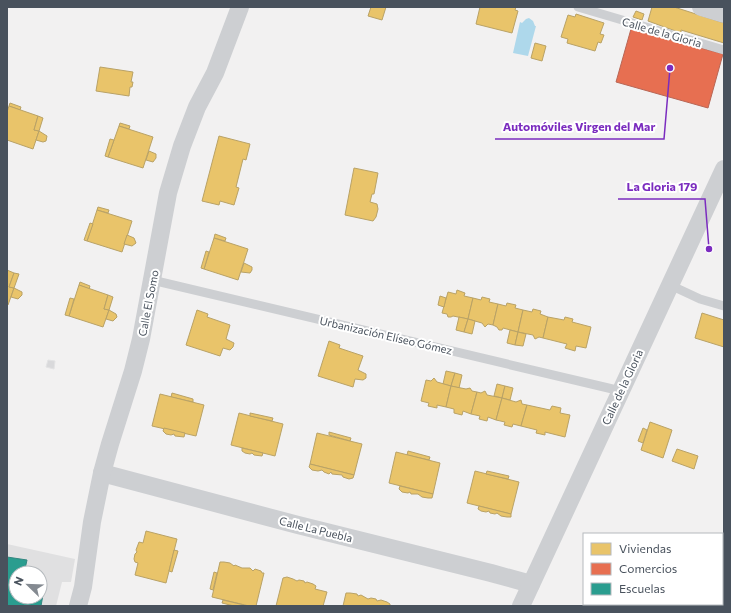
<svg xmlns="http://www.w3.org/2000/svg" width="731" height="613" viewBox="0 0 731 613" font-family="Commissioner,sans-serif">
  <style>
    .education { fill: #e0e0e1; fill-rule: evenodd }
    .water { fill: #aed8eb }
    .homes { fill: #e9c46a; stroke: #b9a266 }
    .shops { fill: #e76f51; stroke: #b86655 }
    .schools { fill: #2a9d8f; stroke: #338680 }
    .building { fill: #d9d9db; stroke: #e3e3e4 }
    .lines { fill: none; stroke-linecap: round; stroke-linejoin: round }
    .service { stroke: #cdcfd2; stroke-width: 9 }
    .minor { stroke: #cdcfd2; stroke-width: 18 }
    .labels { text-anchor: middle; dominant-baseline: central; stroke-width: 4; stroke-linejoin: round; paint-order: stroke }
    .street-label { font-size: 11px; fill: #49525d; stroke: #fff }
    .leader { fill: none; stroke: #7b2cbf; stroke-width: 1.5 }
    .callout-dot { fill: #7b2cbf; stroke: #fff; stroke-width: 1.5 }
    .callout-label { font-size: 12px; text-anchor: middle; font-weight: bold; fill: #7b2cbf; stroke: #fff; stroke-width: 4; stroke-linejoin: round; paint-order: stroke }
  </style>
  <rect width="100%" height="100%" fill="#f2f1f1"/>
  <path class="education" d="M7,544L75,559L71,582H62L56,606H7ZM16,573H40V597H16Z"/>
  <polygon class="water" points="529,18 533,21 535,26 536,26 528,56 513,53 520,22 522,23 526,19"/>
  <g class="homes">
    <polygon points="371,7 386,7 382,20 368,16"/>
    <polygon points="480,7 516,7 515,10 518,11 512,33 476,24"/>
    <polygon points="652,7 674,7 724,23 724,43 681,30 681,33 648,21"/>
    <polygon points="636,11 644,14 642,20 633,17"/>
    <polygon points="576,14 604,23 600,34 604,35 601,43 598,42 595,51 567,43 568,39 561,37 568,15 575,17"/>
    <polygon points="535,43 546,46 542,61 531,58"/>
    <polygon points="100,67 133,72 131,82 133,82 132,87 130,87 129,96 96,91"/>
    <polygon points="10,103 21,107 20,110 9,106"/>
    <polygon points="9,106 38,116 34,130 39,131 33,149 7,140 7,112"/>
    <polygon points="38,116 43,118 39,131 34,130"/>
    <polygon points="120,123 130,126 129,129 119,126"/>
    <polygon points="119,126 153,137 143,168 108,157"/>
    <polygon points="39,131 47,136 46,141 43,142 36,140"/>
    <polygon points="219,136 250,144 246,160 243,159 236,187 239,188 234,205 220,201 219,205 202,201"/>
    <polygon points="110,139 114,140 108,157 105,156"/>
    <polygon points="149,151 156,154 156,158 153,162 146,160"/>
    <polygon points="354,168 378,173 374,194 372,194 370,202 377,204 378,209 376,217 373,221 345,215"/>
    <polygon points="98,207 109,210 108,213 97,210"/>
    <polygon points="97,210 132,221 122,252 87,241"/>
    <polygon points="90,223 93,224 87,241 84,240"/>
    <polygon points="215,234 226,238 225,241 214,238"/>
    <polygon points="127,235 134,238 136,243 132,246 124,244"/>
    <polygon points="214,238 248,249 238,280 204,269"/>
    <polygon points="206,251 209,252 204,269 201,268"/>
    <polygon points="244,263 252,267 252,270 250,273 241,272"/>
    <polygon points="7,270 14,273 9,287 14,288 8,305 7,305"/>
    <polygon points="14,273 19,274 14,288 9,287"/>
    <polygon points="80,282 90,286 89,289 79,285"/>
    <polygon points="79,285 108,295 104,309 109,310 103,327 69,316"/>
    <polygon points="14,288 22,292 22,295 18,299 11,297"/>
    <polygon points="457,290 465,293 464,296 473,298 468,319 453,316 451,317 448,317 447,314 442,313 448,292 456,294"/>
    <polygon points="108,295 113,297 109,310 104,309"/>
    <polygon points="440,296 446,298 444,307 438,305"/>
    <polygon points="482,297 490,299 489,302 498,304 493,325 488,324 485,327 482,323 468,319 473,298 481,300"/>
    <polygon points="70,298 74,299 69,316 65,315"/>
    <polygon points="507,303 516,305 515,308 523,310 518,332 503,328 502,330 499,330 497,327 493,325 498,304 506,306"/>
    <polygon points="533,309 541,311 540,314 548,317 543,338 539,337 535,339 533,335 518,332 523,310 532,312"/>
    <polygon points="109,310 116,314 117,317 113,321 106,319"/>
    <polygon points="197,310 208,314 207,317 230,325 226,339 234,343 233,347 230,350 223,348 220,356 186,345"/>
    <polygon points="702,313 724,320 724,347 695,338"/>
    <polygon points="459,317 468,319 464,332 456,330"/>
    <polygon points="548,317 564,320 565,317 573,319 572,322 591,327 586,348 576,346 575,351 565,348 567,344 543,338"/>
    <polygon points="468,319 475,321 472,334 464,332"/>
    <polygon points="510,330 518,332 515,345 507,343"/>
    <polygon points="518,332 526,334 523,346 515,345"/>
    <polygon points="329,341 340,345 339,348 363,356 358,370 366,374 366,378 363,380 355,379 353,387 318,376"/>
    <polygon points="446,371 455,373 451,386 443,384"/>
    <polygon points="455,373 462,375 459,388 451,386"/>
    <polygon points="434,378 437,382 451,386 446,407 437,405 437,408 428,406 429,403 421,401 426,380 431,381"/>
    <polygon points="497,384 505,386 502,398 494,396"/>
    <polygon points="451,386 466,389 470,388 472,391 477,392 471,414 463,411 462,415 454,413 454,409 446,407"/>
    <polygon points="505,386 513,388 510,400 502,398"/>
    <polygon points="485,391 487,395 502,398 496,420 488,417 487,421 479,419 480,416 471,414 477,392 481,393"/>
    <polygon points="172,393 193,399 193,402 171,397"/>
    <polygon points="160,394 204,405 196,436 152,426"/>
    <polygon points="502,398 516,402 521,400 522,404 527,405 521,426 513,424 512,427 504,425 505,422 496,420"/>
    <polygon points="527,405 550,410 552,406 561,408 560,413 570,415 565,437 545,432 545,435 536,433 537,430 521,426"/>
    <polygon points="239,413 283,424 275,456 231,445"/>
    <polygon points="250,413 273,418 272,421 250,416"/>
    <polygon points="650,422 672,430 663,458 641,450"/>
    <polygon points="164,428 185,433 184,437 175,436 174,434 171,435 166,434 163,431"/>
    <polygon points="643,428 647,430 643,443 638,441"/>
    <polygon points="329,432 351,438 350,441 329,435"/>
    <polygon points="317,433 362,444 354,475 310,464"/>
    <polygon points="242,448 263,453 262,456 254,455 252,453 250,454 245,453 242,451"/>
    <polygon points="677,449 698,456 694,469 672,461"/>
    <polygon points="408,451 430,457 429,460 407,455"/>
    <polygon points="396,452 440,463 433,494 389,483"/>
    <polygon points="310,464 354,475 353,478 349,479 343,477 342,475 332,474 331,472 329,474 324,472 322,470 318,471 312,470 309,467"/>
    <polygon points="475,471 519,482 511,514 467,503"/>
    <polygon points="487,471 509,476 508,479 486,474"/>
    <polygon points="400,486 433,494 432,498 428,498 422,497 418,494 411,494 410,492 408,493 402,492 399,489"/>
    <polygon points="479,506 511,514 511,517 507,517 501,516 497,513 495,514 490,513 489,511 486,512 481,511 478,509"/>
    <polygon points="146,531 177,539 166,583 135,575 138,563 135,562 134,559 135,554 137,552 136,550 139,542 143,543"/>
    <polygon points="174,550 178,551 172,572 169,571"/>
    <polygon points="220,562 224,562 230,563 234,566 235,565 242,568 250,568 253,571 255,569 261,571 262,573 264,573 256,606 249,606 212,597"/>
    <polygon points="214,572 217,573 213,590 210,589"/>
    <polygon points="287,577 293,579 297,581 299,580 304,581 305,583 307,582 313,584 316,586 315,589 327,592 323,606 276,606 283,578"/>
    <polygon points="346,593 350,593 357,594 358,596 361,595 368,599 371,598 376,599 377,601 381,600 387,602 390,604 390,606 343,606"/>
    <polygon points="223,600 244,605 244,606 234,606 222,603"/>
  </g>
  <polygon class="shops" points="631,29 723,54 708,108 616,82"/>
  <polygon class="schools" points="7,557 27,560 25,569 42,572 40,582 40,573 16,573 16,597 40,597 40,588 44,589 41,606 7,606"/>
  <polygon class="building" points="48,360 55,361 54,369 46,367"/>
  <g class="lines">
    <g class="service">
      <polyline points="578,7 724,50"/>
      <polyline points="152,280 621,391"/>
      <polyline points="670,285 700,299 724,306"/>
    </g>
    <g class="minor">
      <polyline points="701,7 724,14"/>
      <polyline points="102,473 298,525 491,573 531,584"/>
      <polyline points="78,606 83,587 92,522 102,473 110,444 133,371 141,339 168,193 182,146 197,107 215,73 240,7"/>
      <polyline points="521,606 724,169"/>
    </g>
  </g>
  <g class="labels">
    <g class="street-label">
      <text transform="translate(662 32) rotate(16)">Calle de la Gloria</text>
      <text transform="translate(148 303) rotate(-79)">Calle El Somo</text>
      <text transform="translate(386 335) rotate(13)">Urbanización Elíseo Gómez</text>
      <text transform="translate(622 387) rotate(-65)">Calle de la Gloria</text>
      <text transform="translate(316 529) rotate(14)">Calle La Puebla</text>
    </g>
  </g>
  <path class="leader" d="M670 68L664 139H495M709 249L705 199H618"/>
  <g class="callout-dot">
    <circle cx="670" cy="68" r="4"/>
    <circle cx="709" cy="249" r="4"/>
  </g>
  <g class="callout-label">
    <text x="579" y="131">Automóviles Virgen del Mar</text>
    <text x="662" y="191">La Gloria 179</text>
  </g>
  <rect width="731" height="613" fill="none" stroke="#49525d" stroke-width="16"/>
  <rect x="583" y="533" width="140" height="72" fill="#ffffff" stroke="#b6babe"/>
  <rect x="591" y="543" width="20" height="12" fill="#e9c46a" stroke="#b6babe"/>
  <text x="619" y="553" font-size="12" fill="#49525d">Viviendas</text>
  <rect x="591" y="563" width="20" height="12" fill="#e76f51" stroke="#b6babe"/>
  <text x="619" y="573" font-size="12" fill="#49525d">Comercios</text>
  <rect x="591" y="583" width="20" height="12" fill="#2a9d8f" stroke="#b6babe"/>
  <text x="619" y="593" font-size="12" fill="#49525d">Escuelas</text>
  <g transform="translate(28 585) rotate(293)"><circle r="19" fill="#ffffff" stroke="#b6babe"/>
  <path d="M0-3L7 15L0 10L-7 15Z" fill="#848a91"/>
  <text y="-6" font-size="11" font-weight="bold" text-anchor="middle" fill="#49525d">N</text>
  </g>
</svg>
